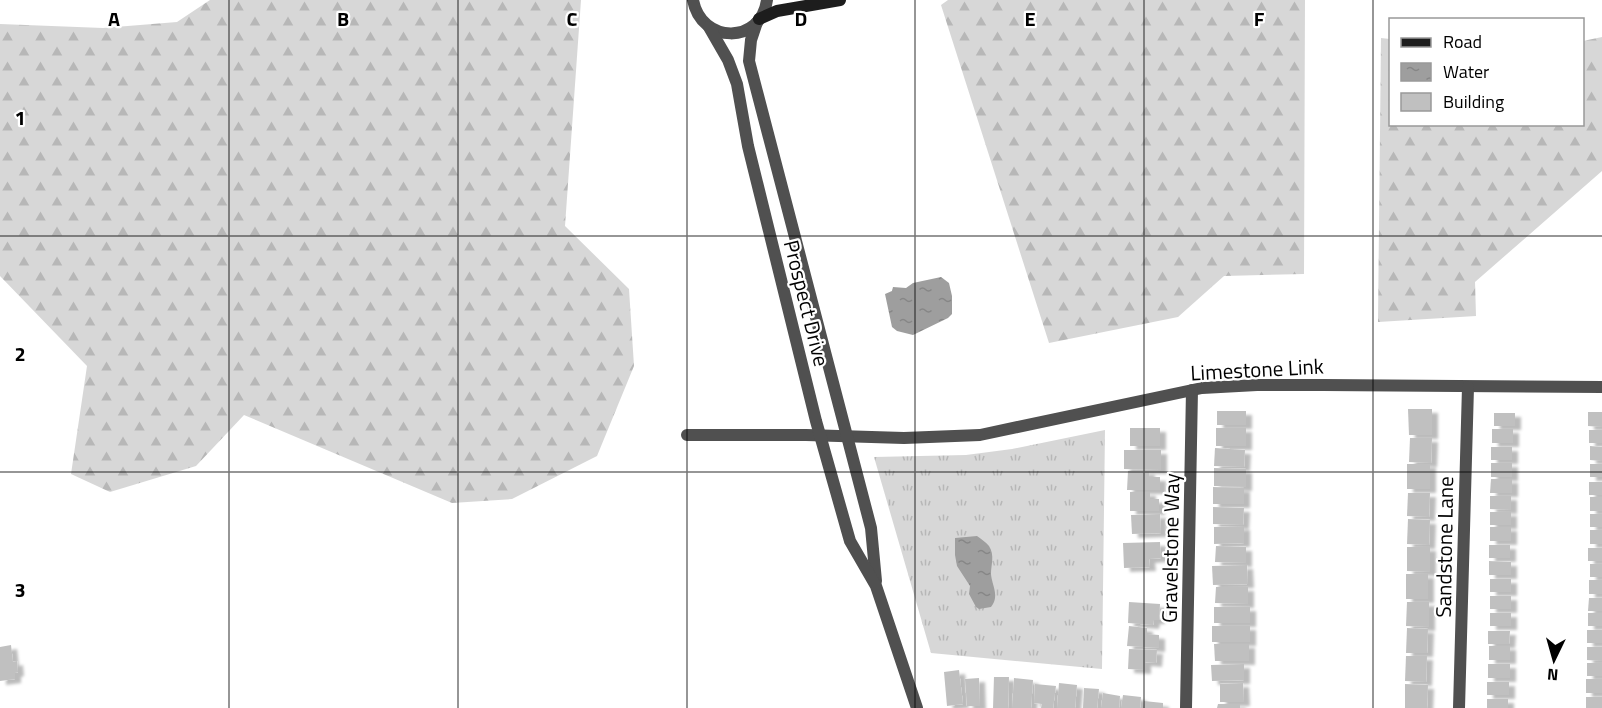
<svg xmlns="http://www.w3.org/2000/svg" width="1602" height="708" viewBox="0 0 1602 708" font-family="'Titillium Web',sans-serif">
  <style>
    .grass { fill: url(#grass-tufts) }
    .forest { fill: url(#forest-firs) }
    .water { fill: url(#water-ripples) }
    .building { fill: #c0c0c0; filter: url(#shadow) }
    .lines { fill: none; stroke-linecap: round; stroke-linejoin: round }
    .minor { stroke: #505050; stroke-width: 12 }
    .tertiary { stroke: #505050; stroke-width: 12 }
    .secondary { stroke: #1d1d1d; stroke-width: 12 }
    .grid { fill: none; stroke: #000; stroke-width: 1.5; stroke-opacity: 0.55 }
    .labels { text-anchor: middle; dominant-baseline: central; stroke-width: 4.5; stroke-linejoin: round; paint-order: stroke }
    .street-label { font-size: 21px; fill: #000; stroke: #fff }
    .grid-label { font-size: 20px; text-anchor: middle; font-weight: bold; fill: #000; stroke: #fff; stroke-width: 4.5; stroke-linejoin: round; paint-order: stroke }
  </style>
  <defs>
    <pattern id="grass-tufts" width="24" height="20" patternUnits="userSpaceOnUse" patternTransform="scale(1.5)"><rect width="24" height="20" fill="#d7d7d7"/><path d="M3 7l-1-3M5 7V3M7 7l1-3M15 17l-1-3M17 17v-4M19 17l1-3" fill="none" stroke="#b7b7b7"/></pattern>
    <pattern id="forest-firs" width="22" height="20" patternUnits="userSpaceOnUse" patternTransform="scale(1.5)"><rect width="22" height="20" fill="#d7d7d7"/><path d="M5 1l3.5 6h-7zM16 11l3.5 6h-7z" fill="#b7b7b7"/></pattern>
    <pattern id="water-ripples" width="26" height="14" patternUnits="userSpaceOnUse" patternTransform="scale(1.5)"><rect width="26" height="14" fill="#9e9e9e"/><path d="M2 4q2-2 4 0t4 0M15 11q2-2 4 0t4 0" fill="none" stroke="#868686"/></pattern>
    <filter id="shadow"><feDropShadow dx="6" dy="4" stdDeviation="1.5" flood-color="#0004"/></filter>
  </defs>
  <rect width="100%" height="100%" fill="#fff"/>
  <polygon class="grass" points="1105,430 1102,669 931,653 874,457 966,455 1012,449"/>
  <g class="forest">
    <polygon points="210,0 581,0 565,226 629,289 634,366 597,456 512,499 452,503 244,415 196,466 110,492 71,474 87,366 0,276 0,24 103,28 177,22"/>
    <polygon points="948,0 1305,0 1304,274 1224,276 1178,317 1049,343 941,5"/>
    <polygon points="1602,37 1602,171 1475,282 1476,316 1378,322 1381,38 1390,39 1390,124 1582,124 1583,41"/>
  </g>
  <g class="water">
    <polygon points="941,277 949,283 952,296 952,314 948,318 913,335 897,331 892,327 885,294 892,291 893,287 906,288 913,283"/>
    <path d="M977,536C981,539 986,542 989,546C995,555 991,565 991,574C992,586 1000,596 991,607L979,609L976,607L969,594L970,586L957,566L955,555V538Z"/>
  </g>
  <g class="building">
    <polygon points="1408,409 1432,409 1432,435 1409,435"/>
    <rect x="1217" y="411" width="29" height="14"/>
    <polygon points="1588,412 1602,412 1602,427 1588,426"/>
    <rect x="1494" y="413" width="21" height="13"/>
    <rect x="1130" y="428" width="30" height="18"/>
    <rect x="1216" y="428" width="30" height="18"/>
    <rect x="1492" y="429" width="21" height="14"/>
    <rect x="1589" y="430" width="13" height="13"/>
    <polygon points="1410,438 1432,438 1431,463 1409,462"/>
    <polygon points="1590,446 1602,447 1602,461 1590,460"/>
    <rect x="1491" y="447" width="21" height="13"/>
    <polygon points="1215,448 1245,450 1244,467 1214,466"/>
    <polygon points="1124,450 1161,450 1161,470 1124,469"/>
    <rect x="1491" y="463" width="21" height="14"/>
    <rect x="1407" y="464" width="23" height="25"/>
    <rect x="1590" y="464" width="12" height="13"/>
    <polygon points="1214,468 1246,469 1246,487 1214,486"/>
    <polygon points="1128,471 1149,471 1149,477 1160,477 1160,490 1127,490"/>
    <polygon points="1491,479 1512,479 1512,493 1490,493"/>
    <rect x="1589" y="482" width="13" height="13"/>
    <polygon points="1213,487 1244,488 1244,504 1213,504"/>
    <polygon points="1130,492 1150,492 1150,499 1159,499 1159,511 1130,511"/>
    <polygon points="1408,493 1430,493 1429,517 1407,516"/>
    <polygon points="1490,496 1511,496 1511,510 1490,509"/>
    <rect x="1590" y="497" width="12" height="14"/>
    <polygon points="1213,507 1244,508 1243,525 1213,524"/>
    <rect x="1490" y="512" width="21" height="13"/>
    <polygon points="1160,514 1161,533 1132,534 1131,515"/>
    <rect x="1590" y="514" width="12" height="13"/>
    <polygon points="1408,519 1430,520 1429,545 1407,544"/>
    <polygon points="1244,526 1244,543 1214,544 1214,527"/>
    <rect x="1490" y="527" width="21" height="14"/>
    <rect x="1590" y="530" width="12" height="14"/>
    <polygon points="1160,542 1161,558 1149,559 1150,567 1124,568 1123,543"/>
    <rect x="1489" y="545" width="21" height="13"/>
    <polygon points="1216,546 1246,547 1246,563 1215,562"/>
    <polygon points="1407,547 1430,547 1430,572 1407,571"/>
    <rect x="1588" y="548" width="14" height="13"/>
    <polygon points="1489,561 1511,562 1511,575 1489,575"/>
    <rect x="1590" y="564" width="12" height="13"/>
    <polygon points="1247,565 1248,584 1213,585 1212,566"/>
    <rect x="1406" y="574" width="22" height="25"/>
    <rect x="1490" y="579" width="21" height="13"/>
    <rect x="1589" y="580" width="13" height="14"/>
    <polygon points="1216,587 1248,587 1248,604 1215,603"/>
    <rect x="1490" y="596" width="21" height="13"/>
    <polygon points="1589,598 1602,598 1602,611 1588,611"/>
    <polygon points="1129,602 1160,604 1159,620 1154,620 1153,625 1128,623"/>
    <polygon points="1407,602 1429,602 1429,627 1406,626"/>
    <rect x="1214" y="607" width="36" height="16"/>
    <rect x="1490" y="613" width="21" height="13"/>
    <rect x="1588" y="613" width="14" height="13"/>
    <polygon points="1129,626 1147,628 1147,634 1159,635 1159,648 1127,646"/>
    <rect x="1212" y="626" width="38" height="16"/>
    <polygon points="1407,628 1428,629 1427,653 1406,653"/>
    <rect x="1587" y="630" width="15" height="13"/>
    <polygon points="1488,631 1510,631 1509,644 1488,644"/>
    <polygon points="1214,644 1249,644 1249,661 1215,661"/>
    <polygon points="11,645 13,662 17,661 18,672 15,673 15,679 0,681 0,647"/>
    <rect x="1489" y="646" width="21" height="14"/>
    <polygon points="1587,647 1602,647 1602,661 1587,660"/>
    <polygon points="1129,649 1157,650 1156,663 1145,662 1145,670 1128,669"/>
    <polygon points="1406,656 1427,656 1426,682 1405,681"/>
    <rect x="1587" y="663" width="15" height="13"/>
    <polygon points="1244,664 1244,680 1212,681 1211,665"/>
    <rect x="1488" y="664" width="22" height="14"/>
    <polygon points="959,670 963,704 947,706 944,672"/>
    <polygon points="994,677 1009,677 1008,708 993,708"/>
    <polygon points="979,678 980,706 967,706 965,679"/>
    <polygon points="1014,678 1033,680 1031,708 1012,708"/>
    <rect x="1586" y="679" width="16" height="14"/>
    <rect x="1487" y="682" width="22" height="13"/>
    <polygon points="1059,683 1077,685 1075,708 1057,708"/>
    <polygon points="1243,683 1244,702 1220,702 1220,684"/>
    <polygon points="1035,684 1056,686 1053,708 1041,708 1042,704 1034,703"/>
    <polygon points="1405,684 1428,685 1427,708 1405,708"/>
    <polygon points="1084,688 1099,689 1097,708 1083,708"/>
    <polygon points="1103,693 1120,696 1119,708 1101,708"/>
    <polygon points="1123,695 1141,697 1140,708 1121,708"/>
    <rect x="1586" y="697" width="16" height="11"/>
    <rect x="1487" y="699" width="21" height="9"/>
    <polygon points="1144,701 1163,703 1163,708 1143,708"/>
    <polygon points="1218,704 1240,704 1240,708 1217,708"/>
  </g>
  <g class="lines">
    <g class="minor">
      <polyline points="687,435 806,435 904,438 980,435 1202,388 1257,385 1324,385 1602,387"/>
      <polyline points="1186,708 1192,390"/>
      <polyline points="1459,708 1468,387"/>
    </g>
    <g class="tertiary">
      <path d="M693,0C701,44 761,45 767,0"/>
      <polyline points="757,22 751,40 749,61 871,528 876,581"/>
      <polyline points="709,27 728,60 737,84 748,146 816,421 850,541 876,586 917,708"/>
    </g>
    <polyline class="secondary" points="759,19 777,11 840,0"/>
  </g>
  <path class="grid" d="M229,0V708M458,0V708M687,0V708M915,0V708M1144,0V708M1373,0V708M0,236H1602M0,472H1602"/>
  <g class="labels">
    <g class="street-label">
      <text transform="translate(807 303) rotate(76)">Prospect Drive</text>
      <text transform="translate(1257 369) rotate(-3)">Limestone Link</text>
      <text transform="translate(1444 547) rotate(-89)">Sandstone Lane</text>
      <text transform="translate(1170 548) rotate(-89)">Gravelstone Way</text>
    </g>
  </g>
  <g class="grid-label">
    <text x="114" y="26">A</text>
    <text x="343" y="26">B</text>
    <text x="572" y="26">C</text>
    <text x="801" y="26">D</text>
    <text x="1030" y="26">E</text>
    <text x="1259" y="26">F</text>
    <text x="20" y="125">1</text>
    <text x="20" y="361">2</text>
    <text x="20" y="597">3</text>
  </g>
  <rect x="1389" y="18" width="195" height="108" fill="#ffffff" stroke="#999999" stroke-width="1.5"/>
  <rect x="1401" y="38" width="30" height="9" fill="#1d1d1d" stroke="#999999" stroke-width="1.5"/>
  <text x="1443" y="48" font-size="18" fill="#000000">Road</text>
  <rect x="1401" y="63" width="30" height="18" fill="url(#water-ripples)" stroke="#999999" stroke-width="1.5"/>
  <text x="1443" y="78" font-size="18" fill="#000000">Water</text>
  <rect x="1401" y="93" width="30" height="18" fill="#c0c0c0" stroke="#999999" stroke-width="1.5"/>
  <text x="1443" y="108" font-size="18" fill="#000000">Building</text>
  <g transform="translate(1554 660) rotate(185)" stroke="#ffffff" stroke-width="4.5" paint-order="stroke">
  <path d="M0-4.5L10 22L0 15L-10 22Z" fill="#000000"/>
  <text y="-9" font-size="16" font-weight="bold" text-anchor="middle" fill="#000000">N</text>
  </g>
</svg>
